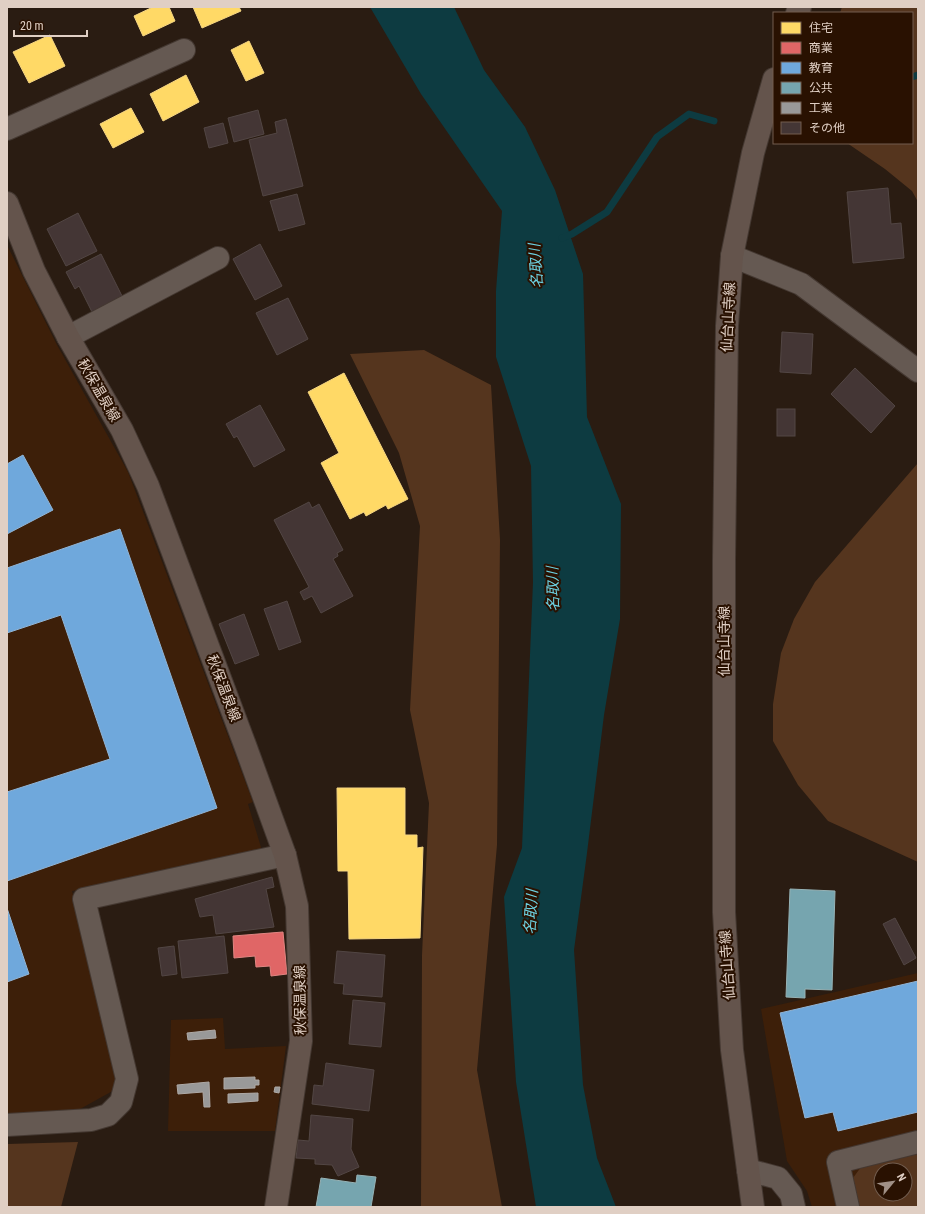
<svg xmlns="http://www.w3.org/2000/svg" width="925" height="1214" viewBox="0 0 925 1214" font-family="'Roboto Condensed','Noto Sans JP',sans-serif">
  <style>
    .built { fill: #3d1f09; fill-rule: evenodd }
    .green { fill: #55351e; fill-rule: evenodd }
    .water { fill: #0d3b41 }
    .homes { fill: #ffd966; stroke: #f6d682 }
    .shops { fill: #e06666; stroke: #e08682 }
    .schools { fill: #6fa8dc; stroke: #91b4d5 }
    .public { fill: #76a5af; stroke: #96b2b5 }
    .industry { fill: #999; stroke: #aea9a6 }
    .lines { fill: none; stroke-linecap: round; stroke-linejoin: round }
    .stream { stroke: #0d3b41; stroke-width: 7 }
    .building { fill: #443635; stroke: #524644 }
    .minor-casing { stroke: #443831; stroke-width: 24 }
    .major-casing { stroke: #443831; stroke-width: 24 }
    .minor { stroke: #655952; stroke-width: 22 }
    .major { stroke: #64544c; stroke-width: 22 }
    .labels { text-anchor: middle; dominant-baseline: central; stroke-width: 4; stroke-linejoin: round; paint-order: stroke }
    .street-label { font-size: 14px; fill: #e0cfc4; stroke: #291101 }
    .water-label { font-size: 15px; font-style: italic; fill: #6cd1e1; stroke: #291101 }
  </style>
  <rect width="100%" height="100%" fill="#2a1c12"/>
  <g class="built">
    <polygon points="7,245 57,345 128,472 253,802 248,804 263,854 72,891 118,1088 71,1114 7,1117"/>
    <path d="M918,973V1207H812L807,1191L787,1161L761,1009ZM881,1170H905V1194H881Z"/>
    <polygon points="223,1018 225,1049 286,1046 275,1131 168,1131 171,1020"/>
  </g>
  <g class="green">
    <polygon points="842,7 918,7 918,202 912,191 885,169 847,143 912,143 912,13 840,13"/>
    <polygon points="424,350 491,385 500,540 497,845 477,1070 502,1207 421,1207 422,955 429,803 410,710 420,526 399,453 350,354"/>
    <polygon points="918,463 918,862 828,821 798,785 773,741 773,704 781,653 794,619 815,582"/>
    <polygon points="78,1142 61,1207 7,1207 7,1144"/>
    <path d="M918,1153V1207H859L853,1178L861,1167ZM881,1170H905V1194H881Z"/>
  </g>
  <polygon class="water" points="370,7 454,7 484,70 525,127 555,190 583,274 587,417 621,504 620,619 604,715 587,853 574,950 583,1085 597,1158 616,1207 536,1207 516,1082 504,897 522,848 533,582 531,466 496,357 496,291 502,211 421,94"/>
  <g class="homes">
    <polygon points="153,7 169,7 175,21 143,36 134,16"/>
    <polygon points="193,7 239,7 241,11 202,28"/>
    <polygon points="50,35 65,66 29,83 13,52"/>
    <polygon points="249,41 264,73 246,81 231,50"/>
    <polygon points="186,75 199,102 163,121 150,94"/>
    <polygon points="131,108 144,132 113,148 100,124"/>
    <polygon points="344,373 408,499 388,509 386,505 366,516 364,512 350,519 321,463 339,453 308,392"/>
    <polygon points="337,788 405,788 405,835 417,835 417,848 423,847 420,938 349,939 348,871 338,871"/>
  </g>
  <polygon class="shops" points="283,932 287,974 271,976 270,966 256,967 255,956 234,958 233,936"/>
  <g class="schools">
    <polygon points="23,455 53,510 7,534 7,464"/>
    <polygon points="120,529 217,808 7,881 7,792 110,759 61,615 7,633 7,568"/>
    <polygon points="7,908 29,974 7,982"/>
    <polygon points="918,981 918,1112 838,1131 833,1112 805,1118 780,1013"/>
  </g>
  <g class="public">
    <polygon points="790,889 835,891 832,990 805,989 805,998 786,997"/>
    <polygon points="357,1175 376,1177 371,1207 316,1207 321,1178 356,1183"/>
  </g>
  <g class="industry">
    <polygon points="215,1030 216,1038 188,1040 187,1033"/>
    <polygon points="255,1077 255,1080 259,1080 259,1085 255,1085 255,1088 224,1089 224,1078"/>
    <polygon points="209,1082 210,1107 204,1107 203,1092 178,1094 177,1085"/>
    <polygon points="275,1087 280,1087 279,1093 274,1092"/>
    <polygon points="258,1093 258,1101 228,1103 228,1094"/>
  </g>
  <g class="lines">
    <g class="stream">
      <polyline points="912,77 918,75"/>
      <polyline points="562,238 572,234 607,212 657,137 689,114 714,121"/>
    </g>
  </g>
  <g class="building">
    <polygon points="258,110 264,134 234,142 228,118"/>
    <polygon points="286,119 303,186 263,196 249,140 277,133 275,122"/>
    <polygon points="223,123 228,143 209,148 204,128"/>
    <polygon points="888,188 891,224 901,223 904,258 853,263 847,192"/>
    <polygon points="297,194 305,224 279,231 270,201"/>
    <polygon points="78,213 97,251 66,266 47,229"/>
    <polygon points="260,244 282,286 255,300 233,259"/>
    <polygon points="101,254 122,296 92,312 79,286 75,289 66,272"/>
    <polygon points="288,298 308,339 277,355 256,313"/>
    <polygon points="782,332 813,334 811,374 780,372"/>
    <polygon points="855,368 895,406 871,433 831,394"/>
    <polygon points="260,405 285,450 254,467 237,436 234,438 226,424"/>
    <rect x="777" y="409" width="18" height="27"/>
    <polygon points="309,502 312,508 319,504 343,550 337,553 338,556 333,559 353,596 321,613 312,596 304,600 300,592 309,587 274,520"/>
    <polygon points="287,601 301,642 279,650 264,609"/>
    <polygon points="244,614 259,655 235,664 219,624"/>
    <polygon points="272,877 274,887 266,889 274,927 216,934 213,915 200,917 195,899"/>
    <polygon points="895,918 916,958 904,965 883,924"/>
    <polygon points="224,936 228,973 182,978 178,941"/>
    <polygon points="174,946 177,974 162,976 158,948"/>
    <polygon points="337,951 385,955 382,997 343,994 344,984 334,983"/>
    <polygon points="353,1000 385,1003 381,1047 349,1044"/>
    <polygon points="326,1063 374,1070 369,1111 312,1104 314,1085 323,1086"/>
    <polygon points="311,1115 353,1119 351,1149 359,1167 338,1176 332,1165 315,1164 315,1159 296,1158 298,1140 309,1141"/>
  </g>
  <g class="lines">
    <g class="minor-casing">
      <g id="minor">
        <polyline points="7,129 184,50"/>
        <polyline points="732,256 801,284 918,371"/>
        <polyline points="68,337 218,258"/>
        <polyline points="7,1125 91,1120 108,1115 121,1102 127,1079 84,899 285,855"/>
        <polyline points="748,1170 778,1178 791,1194 794,1207"/>
        <polyline points="848,1207 838,1162 918,1142"/>
      </g>
    </g>
    <g class="major-casing">
      <g id="major">
        <polyline points="797,13 800,7"/>
        <polyline points="7,203 34,271 68,337 122,430 148,486 245,745 285,855 297,906 301,1041 276,1207"/>
        <polyline points="753,1207 732,1050 724,912 724,561 727,326 732,256 753,153 774,79"/>
      </g>
    </g>
    <use href="#minor" class="minor"/>
    <use href="#major" class="major"/>
  </g>
  <g class="labels">
    <g class="street-label">
      <text transform="translate(728 317) rotate(-87)">仙台山寺線</text>
      <text transform="translate(99 390) rotate(60)">秋保温泉線</text>
      <text transform="translate(724 641) rotate(-90)">仙台山寺線</text>
      <text transform="translate(224 688) rotate(69)">秋保温泉線</text>
      <text transform="translate(727 965) rotate(-94)">仙台山寺線</text>
      <text transform="translate(300 1000) rotate(-91)">秋保温泉線</text>
    </g>
    <g class="water-label">
      <text transform="translate(536 266) rotate(-94)">名取川</text>
      <text transform="translate(553 589) rotate(-91)">名取川</text>
      <text transform="translate(531 912) rotate(-87)">名取川</text>
    </g>
  </g>
  <rect width="925" height="1214" fill="none" stroke="#e0cfc4" stroke-width="16"/>
  <rect x="773" y="12" width="140" height="132" fill="#291101" stroke="#725d4f"/>
  <rect x="781" y="22" width="20" height="12" fill="#ffd966" stroke="#725d4f"/>
  <text x="809" y="32" font-size="12" fill="#e0cfc4">住宅</text>
  <rect x="781" y="42" width="20" height="12" fill="#e06666" stroke="#725d4f"/>
  <text x="809" y="52" font-size="12" fill="#e0cfc4">商業</text>
  <rect x="781" y="62" width="20" height="12" fill="#6fa8dc" stroke="#725d4f"/>
  <text x="809" y="72" font-size="12" fill="#e0cfc4">教育</text>
  <rect x="781" y="82" width="20" height="12" fill="#76a5af" stroke="#725d4f"/>
  <text x="809" y="92" font-size="12" fill="#e0cfc4">公共</text>
  <rect x="781" y="102" width="20" height="12" fill="#999999" stroke="#725d4f"/>
  <text x="809" y="112" font-size="12" fill="#e0cfc4">工業</text>
  <rect x="781" y="122" width="20" height="12" fill="#443635" stroke="#725d4f"/>
  <text x="809" y="132" font-size="12" fill="#e0cfc4">その他</text>
  <g transform="translate(893 1182) rotate(61)"><circle r="19" fill="#291101" stroke="#725d4f"/>
  <path d="M0-3L7 15L0 10L-7 15Z" fill="#a09086"/>
  <text y="-6" font-size="11" font-weight="bold" text-anchor="middle" fill="#e0cfc4">N</text>
  </g>
  <path d="M14 30v6h73v-6" fill="none" stroke="#e0cfc4" stroke-width="2"/>
  <text x="20" y="30" font-size="12" fill="#e0cfc4" stroke="#291101" stroke-width="3" paint-order="stroke">20 m</text>
</svg>
